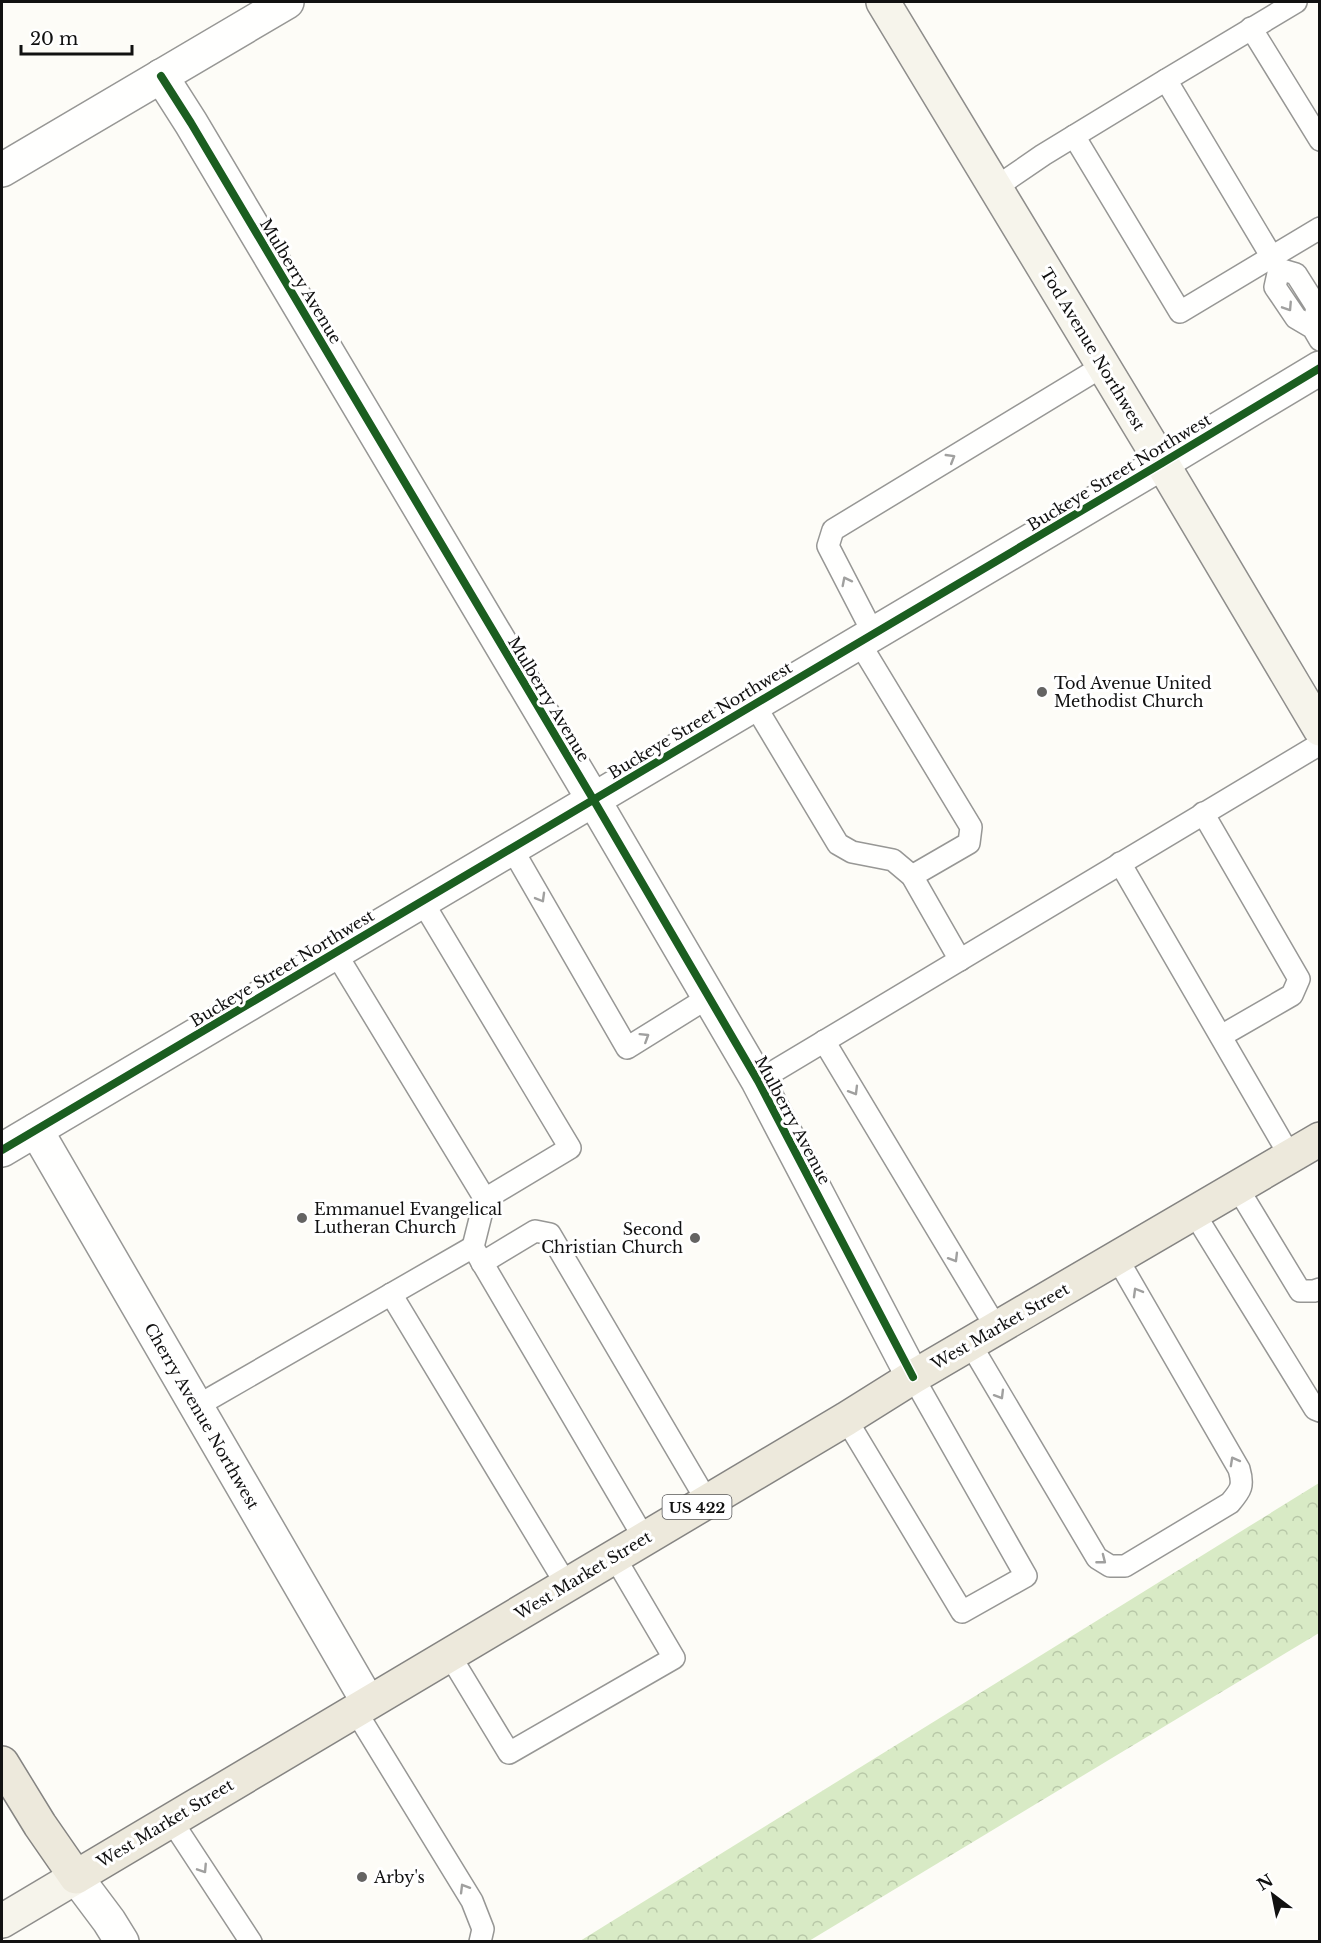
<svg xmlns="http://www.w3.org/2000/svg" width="1321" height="1943" viewBox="0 0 1321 1943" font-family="'Libre Baskerville',serif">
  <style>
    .forest { fill: url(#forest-crowns) }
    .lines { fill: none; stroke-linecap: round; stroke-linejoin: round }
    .service-casing { stroke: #979795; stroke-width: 24 }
    .minor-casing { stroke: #979795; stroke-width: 36 }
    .secondary-casing { stroke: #8e8d8b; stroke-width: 36 }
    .primary-casing { stroke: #858482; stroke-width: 36 }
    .service { stroke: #fffffe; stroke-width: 21 }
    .minor { stroke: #fffffe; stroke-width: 33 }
    .secondary { stroke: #f6f4eb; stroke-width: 33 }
    .primary { stroke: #ede9dc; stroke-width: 33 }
    .cycleway-casing { stroke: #fff; stroke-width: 11 }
    .cycleway { stroke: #1b5e20; stroke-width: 8 }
    .oneway { stroke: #a0a09f }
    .poi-dot { fill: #646362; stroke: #fff; stroke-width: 2 }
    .labels { text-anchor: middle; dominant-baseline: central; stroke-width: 6; stroke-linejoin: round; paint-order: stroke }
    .shield { fill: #fff; stroke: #585858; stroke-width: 1.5 }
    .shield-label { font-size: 15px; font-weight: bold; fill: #111 }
    .street-label { font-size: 16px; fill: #111; stroke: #fff }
    .poi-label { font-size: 16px; fill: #111; stroke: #fff; text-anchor: start }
  </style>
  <defs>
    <pattern id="forest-crowns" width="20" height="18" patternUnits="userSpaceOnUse" patternTransform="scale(1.5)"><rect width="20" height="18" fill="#d8eac5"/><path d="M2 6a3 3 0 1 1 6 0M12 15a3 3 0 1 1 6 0" fill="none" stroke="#b8c8a8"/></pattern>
  </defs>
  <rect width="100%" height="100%" fill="#fdfcf7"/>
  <polygon class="forest" points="1319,1483 1319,1633 809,1941 580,1941"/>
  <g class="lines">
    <g class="service-casing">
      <g id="service">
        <polyline points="1251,28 1320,140"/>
        <polyline points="1074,136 1180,312 1320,228"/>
        <polyline points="995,188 1043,155 1166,80"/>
        <polyline points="1279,269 1166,80 1296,2"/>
        <polyline points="1313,328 1317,307 1296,274 1279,269 1275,287 1296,318 1313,328 1320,340"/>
        <polyline points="873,633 828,546 833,530 1103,366"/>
        <polyline points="859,642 971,827 969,843 912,876"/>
        <polyline points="754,704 838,844 852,852 893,860 912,876 960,960"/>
        <polyline points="1203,813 1299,979 1292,995 1221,1036"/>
        <polyline points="511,847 627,1048 709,997"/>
        <polyline points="1120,863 1290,1156"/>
        <polyline points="422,901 570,1148 485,1199"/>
        <polyline points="335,952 485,1199 473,1247"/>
        <polyline points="824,1041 997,1329"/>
        <polyline points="758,1081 1320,744"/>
        <polyline points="1237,1187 1300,1291 1314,1291 1320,1289"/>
        <polyline points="1194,1213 1315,1409 1320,1411"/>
        <polyline points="482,1263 535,1231 550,1234 707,1501"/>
        <polyline points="391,1294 566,1584"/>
        <path d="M971,1345L1097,1558L1110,1566H1125L1230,1503C1241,1490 1244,1486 1239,1469L1117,1258"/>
        <polyline points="197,1406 473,1247 644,1538"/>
        <polyline points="846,1419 962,1612 1026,1576 913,1377"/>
        <polyline points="449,1654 509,1753 674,1658 614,1556"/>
        <polyline points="355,1710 472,1901 483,1929 480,1942"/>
        <polyline points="171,1820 251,1942"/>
      </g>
    </g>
    <g class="minor-casing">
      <g id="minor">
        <polyline points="161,76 191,123 593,799 758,1081 913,1377"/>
        <polyline points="2,170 287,2"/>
        <polyline points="36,1130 368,1702"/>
        <polyline points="2,1150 1162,463 1320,368"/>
        <polyline points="76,1877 109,1921 122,1942"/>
      </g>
    </g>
    <g class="secondary-casing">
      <g id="secondary">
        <polyline points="883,2 1162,463 1320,729"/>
        <polyline points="2,1921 76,1877"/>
      </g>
    </g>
    <g class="primary-casing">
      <polyline id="primary" points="2,1763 40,1825 76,1877 846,1419 913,1377 1320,1139"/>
    </g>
    <use href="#service" class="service"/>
    <use href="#minor" class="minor"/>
    <use href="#secondary" class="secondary"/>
    <use href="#primary" class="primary"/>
    <g class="cycleway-casing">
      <g id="cycleway">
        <polyline points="161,76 191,123 593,799 758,1081 913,1377"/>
        <polyline points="2,1150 1162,463 1320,368"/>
      </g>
    </g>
    <use href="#cycleway" class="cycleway"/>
  </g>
  <defs><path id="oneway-chevron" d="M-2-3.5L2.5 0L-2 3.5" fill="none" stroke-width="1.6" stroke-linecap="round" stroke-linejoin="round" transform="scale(1.5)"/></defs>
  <g class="oneway">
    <use href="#oneway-chevron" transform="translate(1288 307) rotate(57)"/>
    <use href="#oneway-chevron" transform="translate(951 458) rotate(-31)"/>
    <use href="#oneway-chevron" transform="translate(846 581) rotate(-117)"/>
    <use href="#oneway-chevron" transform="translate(541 898) rotate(60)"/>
    <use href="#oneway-chevron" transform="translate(645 1037) rotate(-32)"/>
    <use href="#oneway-chevron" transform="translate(854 1091) rotate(59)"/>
    <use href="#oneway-chevron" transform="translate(954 1258) rotate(59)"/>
    <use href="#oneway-chevron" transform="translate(1137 1292) rotate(-120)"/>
    <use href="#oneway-chevron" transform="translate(1000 1395) rotate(59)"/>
    <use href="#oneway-chevron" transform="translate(1234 1461) rotate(-119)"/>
    <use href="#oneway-chevron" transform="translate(1102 1560) rotate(38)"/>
    <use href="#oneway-chevron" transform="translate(203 1869) rotate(57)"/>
    <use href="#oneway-chevron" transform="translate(464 1888) rotate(-121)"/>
  </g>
  <g class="poi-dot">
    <circle cx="1042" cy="692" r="6"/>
    <circle cx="302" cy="1218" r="6"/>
    <circle cx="695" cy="1238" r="6"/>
    <circle cx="362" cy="1877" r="6"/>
  </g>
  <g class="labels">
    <rect class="shield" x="662.5" y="1495" width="69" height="24" rx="4.5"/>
    <g class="shield-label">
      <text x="697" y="1507">US 422</text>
    </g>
    <g class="street-label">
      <text transform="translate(301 281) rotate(59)">Mulberry Avenue</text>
      <text transform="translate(1093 349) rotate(59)">Tod Avenue Northwest</text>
      <text transform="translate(1119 472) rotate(-31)">Buckeye Street Northwest</text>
      <text transform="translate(549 699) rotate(59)">Mulberry Avenue</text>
      <text transform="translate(700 720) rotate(-31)">Buckeye Street Northwest</text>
      <text transform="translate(282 968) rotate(-31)">Buckeye Street Northwest</text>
      <text transform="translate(793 1120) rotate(62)">Mulberry Avenue</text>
      <text transform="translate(1000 1326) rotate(-30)">West Market Street</text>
      <text transform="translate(202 1416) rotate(60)">Cherry Avenue Northwest</text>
      <text transform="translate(583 1575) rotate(-31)">West Market Street</text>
      <text transform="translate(165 1823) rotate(-31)">West Market Street</text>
    </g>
    <g class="poi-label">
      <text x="1054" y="683">Tod Avenue United<tspan x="1054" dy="18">Methodist Church</tspan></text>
      <text x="314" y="1209">Emmanuel Evangelical<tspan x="314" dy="18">Lutheran Church</tspan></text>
      <text x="683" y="1229" text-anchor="end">Second<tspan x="683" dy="18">Christian Church</tspan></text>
      <text x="374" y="1877">Arby's</text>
    </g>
  </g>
  <rect width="1321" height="1943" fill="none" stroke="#111111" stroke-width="6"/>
  <g transform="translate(1273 1895) rotate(328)" stroke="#ffffff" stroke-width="4.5" paint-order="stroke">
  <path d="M0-4.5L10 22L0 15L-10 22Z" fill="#111111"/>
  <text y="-9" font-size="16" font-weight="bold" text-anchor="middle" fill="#111111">N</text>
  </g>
  <path d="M21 45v9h111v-9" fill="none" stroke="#111111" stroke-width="3"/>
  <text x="30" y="45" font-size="18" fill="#111111" stroke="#ffffff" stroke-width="4.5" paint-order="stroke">20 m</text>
</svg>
